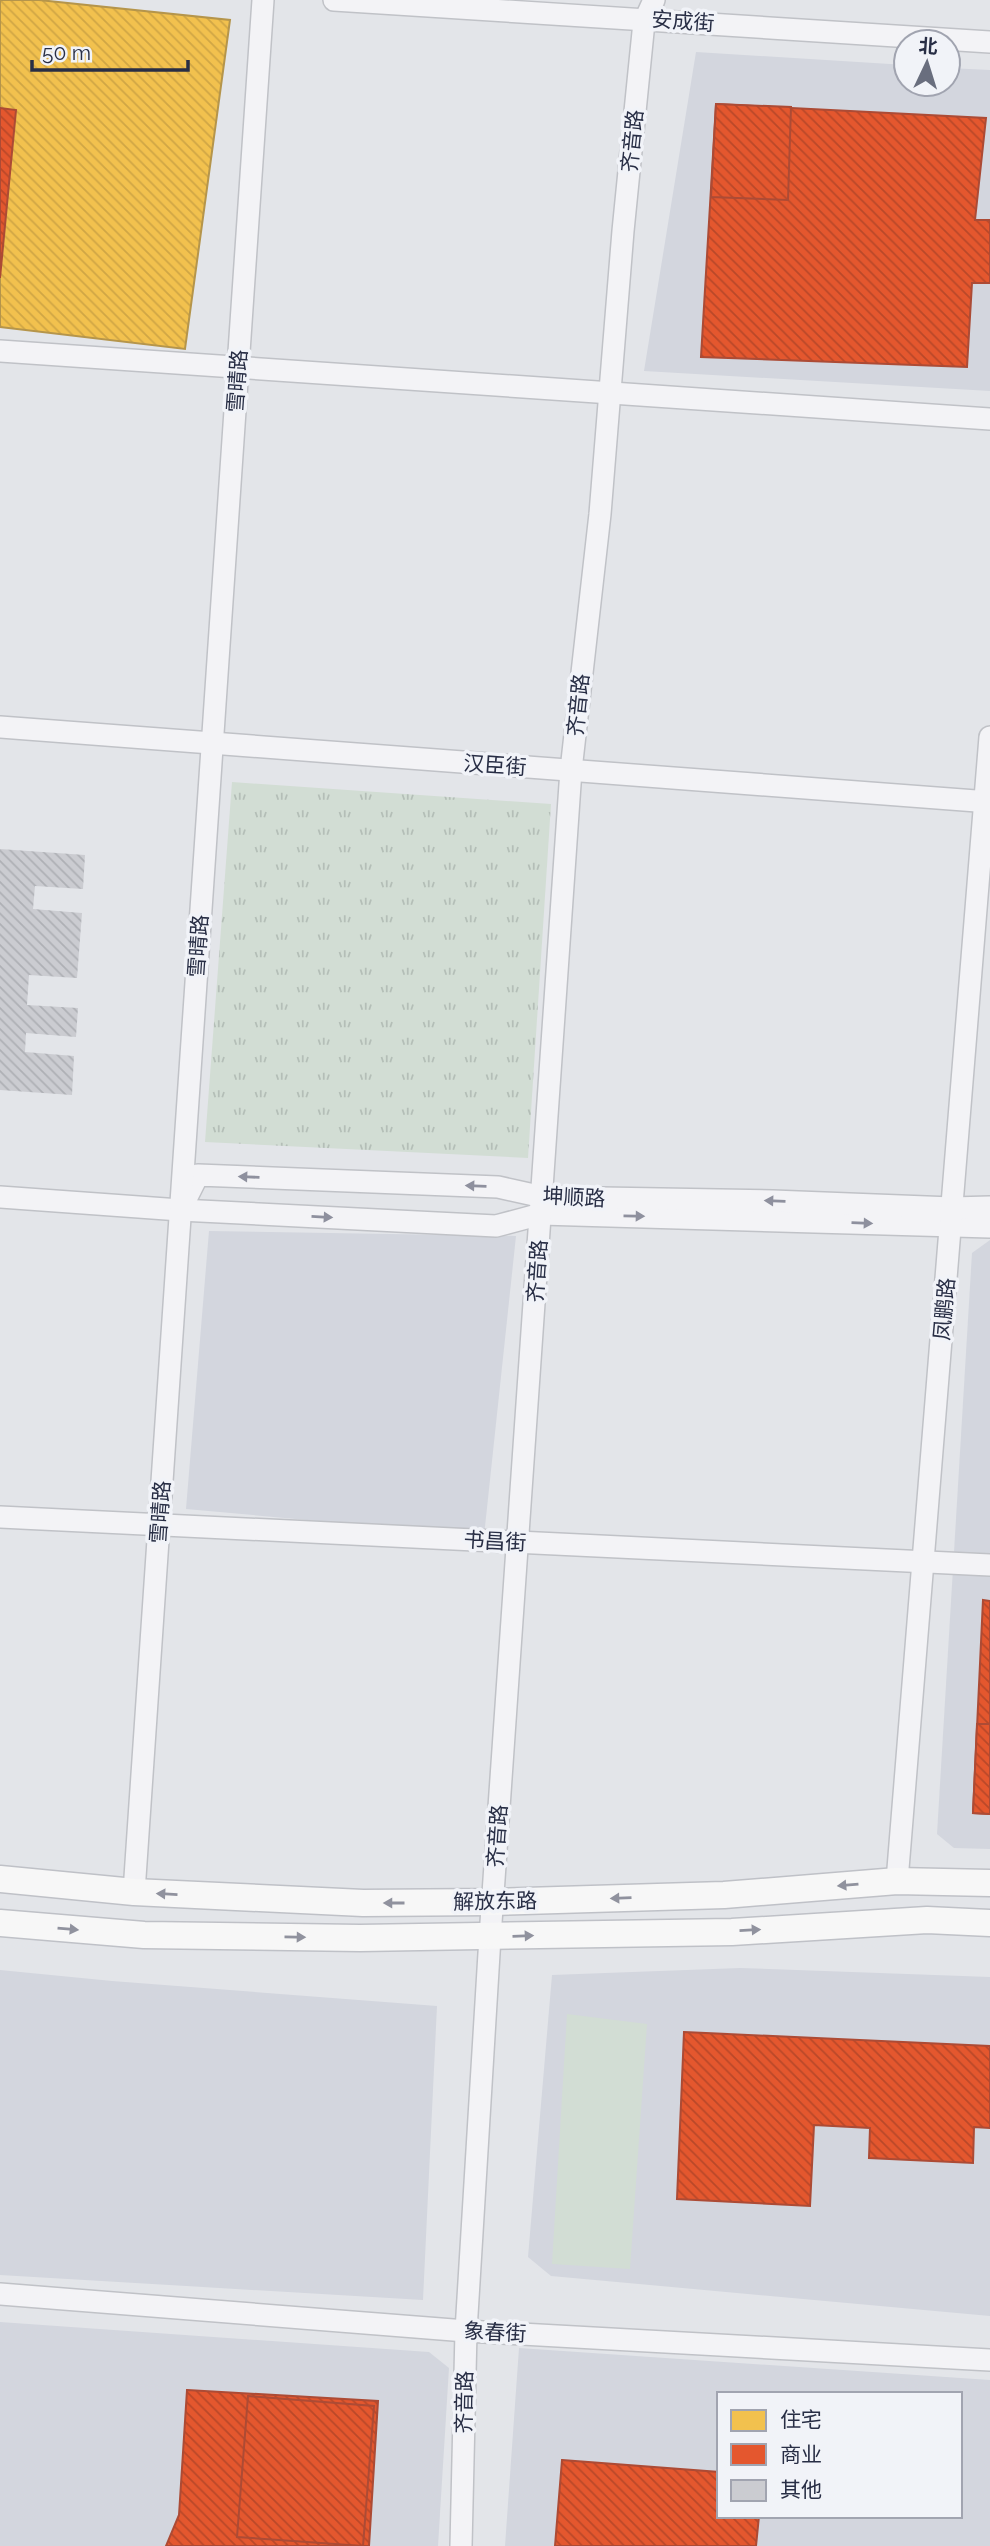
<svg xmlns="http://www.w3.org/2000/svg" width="990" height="2546" viewBox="0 0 990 2546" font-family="Raleway,'Noto Sans SC',sans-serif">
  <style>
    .built { fill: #d3d6de; fill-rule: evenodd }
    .grass { fill: url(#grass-tufts) }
    .pitch { fill: #d2ddd4 }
    .homes { fill: url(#homes-back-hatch); stroke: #b5954b; stroke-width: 2 }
    .shops { fill: url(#shops-back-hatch); stroke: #ac4b35; stroke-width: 2 }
    .building { fill: url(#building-back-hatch) }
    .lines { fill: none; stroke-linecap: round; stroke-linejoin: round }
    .minor-casing { stroke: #c0c2c7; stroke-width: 24 }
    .major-casing { stroke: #bfc1c7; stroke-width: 29 }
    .minor { stroke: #f3f3f6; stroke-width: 21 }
    .major { stroke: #f7f7f7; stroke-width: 26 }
    .oneway { fill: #8e909e }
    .oneway2 { fill: #90929e }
    .labels { text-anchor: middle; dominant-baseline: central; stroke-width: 7; stroke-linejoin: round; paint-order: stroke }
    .street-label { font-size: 21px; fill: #282e45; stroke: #f1f3f8 }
  </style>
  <defs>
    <pattern id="grass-tufts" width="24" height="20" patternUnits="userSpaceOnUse" patternTransform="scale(1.75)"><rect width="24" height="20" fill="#d2ddd4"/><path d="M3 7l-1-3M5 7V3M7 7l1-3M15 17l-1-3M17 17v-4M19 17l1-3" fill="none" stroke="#b4beb7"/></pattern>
    <pattern id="homes-back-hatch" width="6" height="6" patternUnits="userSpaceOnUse" patternTransform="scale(1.75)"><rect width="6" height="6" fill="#f2c14e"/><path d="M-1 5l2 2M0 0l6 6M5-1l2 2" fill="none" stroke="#d0a645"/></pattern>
    <pattern id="shops-back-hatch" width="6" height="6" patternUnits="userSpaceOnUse" patternTransform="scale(1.75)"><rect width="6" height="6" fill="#e4572e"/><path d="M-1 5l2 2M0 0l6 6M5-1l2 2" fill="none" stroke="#b94829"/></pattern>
    <pattern id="building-back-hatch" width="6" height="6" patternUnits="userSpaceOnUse" patternTransform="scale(1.75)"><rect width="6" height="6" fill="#cbccd1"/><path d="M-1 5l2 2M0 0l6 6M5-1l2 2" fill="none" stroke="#aeb0b5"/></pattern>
  </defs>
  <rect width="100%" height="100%" fill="#e3e5e9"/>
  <g class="built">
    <polygon points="696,52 906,65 906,84 948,84 948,68 990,70 990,391 644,371"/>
    <polygon points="209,1231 516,1236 484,1536 186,1509"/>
    <polygon points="990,1240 990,1849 954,1848 937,1834 972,1253"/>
    <polygon points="740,1968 990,1977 990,2316 551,2276 528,2257 552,1975"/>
    <polygon points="0,1970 112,1981 437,2006 423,2300 0,2275"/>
    <polygon points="0,2322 429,2352 449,2368 438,2546 0,2546"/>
    <path d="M519,2348L990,2380V2546H505ZM719,2394H960V2516H719Z"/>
  </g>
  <polygon class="grass" points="232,782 551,804 528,1158 205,1142"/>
  <polygon class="pitch" points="567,2014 647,2024 630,2269 552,2264"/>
  <polygon class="homes" points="0,0 39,0 230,20 185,349 0,327"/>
  <g class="shops">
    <polygon points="716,104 986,118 975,220 990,220 990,283 972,283 967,367 701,357"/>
    <polygon points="716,104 791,107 788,200 711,197"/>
    <polygon points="0,108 16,110 0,278"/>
    <polygon points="983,1600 990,1601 990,1814 973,1813"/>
    <polygon points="977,1724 990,1724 990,1814 973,1813"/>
    <polygon points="684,2032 990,2046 990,2128 974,2127 973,2163 869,2158 870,2128 814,2125 810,2206 677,2199"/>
    <polygon points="187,2390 378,2401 369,2546 166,2546 179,2515"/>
    <polygon points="248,2396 374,2406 363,2546 237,2537"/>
    <polygon points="562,2460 719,2472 719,2516 759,2516 756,2546 555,2546"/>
  </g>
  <polygon class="building" points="0,849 85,855 83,889 35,886 33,909 82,913 77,978 29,975 27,1005 78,1008 76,1037 26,1033 25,1052 74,1056 72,1095 0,1090"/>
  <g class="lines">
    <g class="minor-casing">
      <g id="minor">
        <polyline points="334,0 990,42"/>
        <polyline points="0,351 990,419"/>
        <polyline points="0,727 990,802"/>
        <polyline points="0,1197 180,1210 496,1226 541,1214 990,1227"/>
        <polyline points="186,1199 198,1175 498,1187 543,1197 773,1201 952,1208 990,1207"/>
        <polyline points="0,1517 990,1565"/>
        <polyline points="897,1881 990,737"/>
        <polyline points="134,1892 263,0"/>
        <polyline points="0,2294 466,2331 990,2360"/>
        <polyline points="461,2546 466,2331 490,1937 571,770 600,514 623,231 644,22 654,0"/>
      </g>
    </g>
    <g class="major-casing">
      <g id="major">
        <polyline points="0,1879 134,1892 363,1903 492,1902 724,1895 897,1881 990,1883"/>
        <polyline points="0,1923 144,1935 360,1938 732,1932 927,1920 990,1923"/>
      </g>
    </g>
    <use href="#minor" class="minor"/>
    <use href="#major" class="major"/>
  </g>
  <defs><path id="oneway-solid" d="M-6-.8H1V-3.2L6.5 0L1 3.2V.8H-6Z" transform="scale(1.75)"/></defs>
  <g class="oneway">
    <use href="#oneway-solid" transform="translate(249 1177) rotate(-178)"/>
    <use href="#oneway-solid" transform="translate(476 1186) rotate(-178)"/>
    <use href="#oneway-solid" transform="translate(775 1201) rotate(-178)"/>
    <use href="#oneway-solid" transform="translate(634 1216) rotate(1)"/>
    <use href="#oneway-solid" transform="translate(322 1217) rotate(3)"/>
    <use href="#oneway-solid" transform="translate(862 1223) rotate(2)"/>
  </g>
  <g class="oneway2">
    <use href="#oneway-solid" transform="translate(848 1885) rotate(175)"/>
    <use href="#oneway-solid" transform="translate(167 1894) rotate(-177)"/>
    <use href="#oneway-solid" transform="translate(621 1898) rotate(178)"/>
    <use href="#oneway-solid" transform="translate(394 1903) rotate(180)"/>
    <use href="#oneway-solid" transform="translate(68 1929) rotate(5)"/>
    <use href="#oneway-solid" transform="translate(750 1930) rotate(-3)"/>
    <use href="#oneway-solid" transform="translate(523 1936) rotate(-2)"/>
    <use href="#oneway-solid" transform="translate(295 1937) rotate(1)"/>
  </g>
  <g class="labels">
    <g class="street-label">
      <text transform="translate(683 21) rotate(4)">安成街</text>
      <text transform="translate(632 141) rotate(-84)">齐音路</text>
      <text transform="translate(237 381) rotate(-86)">雪晴路</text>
      <text transform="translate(578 705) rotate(-84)">齐音路</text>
      <text transform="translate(495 765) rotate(4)">汉臣街</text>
      <text transform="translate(198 946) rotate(-86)">雪晴路</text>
      <text transform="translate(574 1197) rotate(3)">坤顺路</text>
      <text transform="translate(537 1271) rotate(-86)">齐音路</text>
      <text transform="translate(944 1309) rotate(-85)">凤鹏路</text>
      <text transform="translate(160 1512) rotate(-86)">雪晴路</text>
      <text transform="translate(495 1541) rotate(3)">书昌街</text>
      <text transform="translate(497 1836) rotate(-86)">齐音路</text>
      <text transform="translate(495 1901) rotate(-1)">解放东路</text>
      <text transform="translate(495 2332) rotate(3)">象春街</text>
      <text transform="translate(464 2402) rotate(-89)">齐音路</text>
    </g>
  </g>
  <rect x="717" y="2392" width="245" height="126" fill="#f1f3f8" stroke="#a1a4b0" stroke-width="2"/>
  <rect x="731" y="2410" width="35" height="21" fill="#f2c14e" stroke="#a1a4b0" stroke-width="2"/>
  <text x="780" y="2427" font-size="21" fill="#282e45">住宅</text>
  <rect x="731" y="2444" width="35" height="21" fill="#e4572e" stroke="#a1a4b0" stroke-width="2"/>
  <text x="780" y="2462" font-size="21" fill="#282e45">商业</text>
  <rect x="731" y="2480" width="35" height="21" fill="#cbccd1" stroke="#a1a4b0" stroke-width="2"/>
  <text x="780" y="2497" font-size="21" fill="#282e45">其他</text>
  <g transform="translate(927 63) rotate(4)"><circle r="33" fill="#f1f3f8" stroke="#a1a4b0" stroke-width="2"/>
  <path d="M0-5L12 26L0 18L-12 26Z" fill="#696e7e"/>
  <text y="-10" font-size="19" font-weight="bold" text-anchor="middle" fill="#282e45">北</text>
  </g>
  <path d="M32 60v10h156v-10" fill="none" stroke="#282e45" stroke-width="3.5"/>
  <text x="42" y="60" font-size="21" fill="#282e45" stroke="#f1f3f8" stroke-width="5" paint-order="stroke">50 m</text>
</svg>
